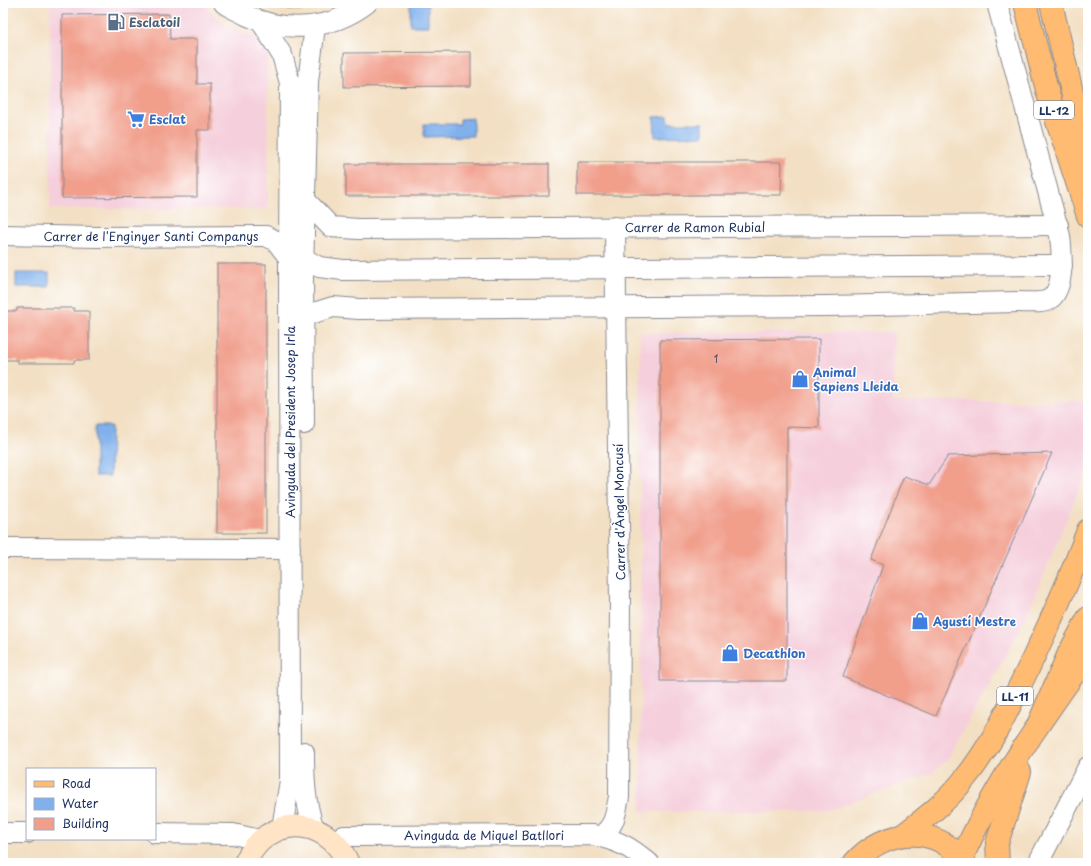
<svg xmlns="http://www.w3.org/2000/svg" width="1091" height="866" viewBox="0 0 1091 866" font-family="'Playpen Sans',sans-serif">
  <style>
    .built { fill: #f5cfdb }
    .green { fill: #88c980; stroke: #527c6f }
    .water { fill: #80b1ec; stroke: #4e70a5 }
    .building { fill: #f19e8b }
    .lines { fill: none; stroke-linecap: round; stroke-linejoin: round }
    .street-casing { stroke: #878891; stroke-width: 22 }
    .secondary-casing { stroke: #878891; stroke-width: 24 }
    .primary-casing { stroke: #878891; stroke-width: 24 }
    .highway-casing { stroke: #878891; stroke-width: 24 }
    .street { stroke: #fff; stroke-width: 20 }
    .secondary { stroke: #ffe4c6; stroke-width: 22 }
    .primary { stroke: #ffbb71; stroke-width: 22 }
    .highway { stroke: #ffbb71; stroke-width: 22 }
    .labels { text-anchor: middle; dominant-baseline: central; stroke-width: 3; stroke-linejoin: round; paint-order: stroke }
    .number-label { font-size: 10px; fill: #504b69 }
    .shield { fill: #fff; stroke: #5f6d8e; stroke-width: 1 }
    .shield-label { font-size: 11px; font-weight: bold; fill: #1b2f5e }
    .service-label { font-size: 12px; font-weight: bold; fill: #4e5e75; stroke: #fff; text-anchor: start }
    .shop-label { font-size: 12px; font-weight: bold; fill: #366cbe; stroke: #fff; text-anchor: start }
    .street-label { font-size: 12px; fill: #1b2f5e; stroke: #fff }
  </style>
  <rect width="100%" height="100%" fill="#fff"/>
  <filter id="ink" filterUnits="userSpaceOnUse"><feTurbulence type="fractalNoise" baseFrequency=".025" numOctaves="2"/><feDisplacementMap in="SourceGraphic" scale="8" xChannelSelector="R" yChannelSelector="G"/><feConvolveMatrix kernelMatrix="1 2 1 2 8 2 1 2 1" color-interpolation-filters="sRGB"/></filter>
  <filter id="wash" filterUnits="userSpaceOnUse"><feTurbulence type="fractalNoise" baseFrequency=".012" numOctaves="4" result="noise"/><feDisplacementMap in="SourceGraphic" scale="16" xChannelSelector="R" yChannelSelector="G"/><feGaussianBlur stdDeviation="0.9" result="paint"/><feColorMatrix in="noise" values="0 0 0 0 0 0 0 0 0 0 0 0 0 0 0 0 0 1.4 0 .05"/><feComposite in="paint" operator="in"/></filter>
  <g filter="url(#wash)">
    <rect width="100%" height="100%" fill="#f3e0c4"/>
    <g class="built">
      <polygon points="50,3 202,3 227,25 261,40 268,52 268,209 50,209"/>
      <polygon points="894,332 893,401 1088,401 1088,468 1024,622 947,760 932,773 827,811 641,812 640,333"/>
    </g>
    <path class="green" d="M262,3H335C311,11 285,13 262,3Z"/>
    <g class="water">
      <rect x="411" y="4" width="17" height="22"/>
      <polygon points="668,116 669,123 703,123 703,136 655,137 654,117"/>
      <polygon points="473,118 473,136 424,137 424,124 460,124 460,119"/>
      <rect x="16" y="273" width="33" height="14"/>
      <polygon points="95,426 111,426 110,476 95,476"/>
    </g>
    <g id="blocks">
      <g class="building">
        <polygon points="169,14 170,39 197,39 197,84 210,84 210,130 197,130 197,197 62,198 62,15"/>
        <polygon points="471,52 471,86 344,87 344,53"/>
        <polygon points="577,162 782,162 781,195 577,195"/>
        <rect x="346" y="164" width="203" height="32"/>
        <rect x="217" y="264" width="49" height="269"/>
        <polygon points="17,308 74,308 74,311 89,311 89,360 74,360 74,363 18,363 18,360 3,360 3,311 17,311"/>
        <polygon points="819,339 819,428 787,427 787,681 660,681 660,340"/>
        <polygon points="1052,453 936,716 843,677 883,565 871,560 904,476 929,485 948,456"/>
      </g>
    </g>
  </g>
  <g filter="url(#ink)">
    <use href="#blocks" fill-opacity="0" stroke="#878891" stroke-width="1"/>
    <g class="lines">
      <g class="street-casing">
        <g id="street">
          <path d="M224,3C230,8 239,11 246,15C286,34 331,30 367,3"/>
          <polyline points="262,23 282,55 290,83 289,258 290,781 282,828"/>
          <polyline points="305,200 331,227 358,229 1058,225"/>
          <polyline points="3,235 96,237 266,236 276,241 289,258"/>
          <polyline points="303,258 319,267 343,270 1062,265"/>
          <path d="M304,316L333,307L359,309L827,306L1019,302C1028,302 1043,304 1050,299C1065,288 1062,251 1060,236L997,3"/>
          <polyline points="304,424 303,272 308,82 315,26"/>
          <polyline points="3,548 290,549"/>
          <path d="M304,752C304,781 305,802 314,829"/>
          <polyline points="3,833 27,833"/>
          <polyline points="155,833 233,834 260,840"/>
          <path d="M601,836C616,824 615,815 619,797L620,599L615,227"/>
          <path d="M334,840L344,836L593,835C619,841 629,846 649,863"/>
          <polyline points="1038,863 1088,767"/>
        </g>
      </g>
      <g class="secondary-casing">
        <path id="secondary" d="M245,863C267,814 326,814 348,863"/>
      </g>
      <g class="primary-casing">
        <g id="primary">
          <polyline points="1051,3 1088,160"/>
          <path d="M903,835C924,819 945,803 962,782C991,748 1009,707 1029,667C1050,622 1071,577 1088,530"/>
          <path d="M962,858C994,785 1042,719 1088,654"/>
          <path d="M854,863C885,828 936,823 965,863"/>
          <polyline points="998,863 997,843 1020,772"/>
        </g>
      </g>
      <g class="highway-casing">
        <g id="highway">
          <polyline points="1025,3 1048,94 1088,216"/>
          <polyline points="1038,725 1069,653 1088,618"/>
        </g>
      </g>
      <use href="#street" class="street"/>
      <use href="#secondary" class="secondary"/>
      <use href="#primary" class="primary"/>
      <use href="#highway" class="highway"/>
    </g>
  </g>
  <defs>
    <g id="fuel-bare" transform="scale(1.38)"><path d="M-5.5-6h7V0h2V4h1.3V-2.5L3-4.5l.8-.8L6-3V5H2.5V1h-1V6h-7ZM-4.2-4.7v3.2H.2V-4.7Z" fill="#5c6f8a" stroke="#fff" stroke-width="2.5" paint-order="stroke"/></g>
    <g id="supermarket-bare" transform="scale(1.38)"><path d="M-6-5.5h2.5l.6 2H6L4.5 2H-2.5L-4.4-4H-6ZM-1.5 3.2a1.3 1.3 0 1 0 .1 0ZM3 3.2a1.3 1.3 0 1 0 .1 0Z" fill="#3f7fe0" stroke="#fff" stroke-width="2.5" paint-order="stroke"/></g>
    <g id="shop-bare" transform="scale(1.38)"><path d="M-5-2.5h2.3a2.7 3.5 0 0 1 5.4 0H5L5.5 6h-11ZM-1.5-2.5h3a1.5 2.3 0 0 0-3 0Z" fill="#3f7fe0" stroke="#fff" stroke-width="2.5" paint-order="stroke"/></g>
  </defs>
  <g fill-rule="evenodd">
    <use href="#fuel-bare" x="116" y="22"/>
    <use href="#supermarket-bare" x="136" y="119"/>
    <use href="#shop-bare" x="800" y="379"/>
    <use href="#shop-bare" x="920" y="621"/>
    <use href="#shop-bare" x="730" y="653"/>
  </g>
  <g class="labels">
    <g class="number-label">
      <text x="716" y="358">1</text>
    </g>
    <g class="shield">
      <rect x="1034" y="101" width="40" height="18" rx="3"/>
      <rect x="997" y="687" width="36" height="18" rx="3"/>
    </g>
    <g class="shield-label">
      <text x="1054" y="110">LL-12</text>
      <text x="1015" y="696">LL-11</text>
    </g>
    <g class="service-label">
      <text x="129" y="22">Esclatoil</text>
    </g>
    <g class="shop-label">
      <text x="149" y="119">Esclat</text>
      <text x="813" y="372">Animal<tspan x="813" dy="14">Sapiens Lleida</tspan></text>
      <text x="933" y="621">Agustí Mestre</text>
      <text x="743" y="653">Decathlon</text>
    </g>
    <g class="street-label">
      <text x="695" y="227">Carrer de Ramon Rubial</text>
      <text x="151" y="236">Carrer de l'Enginyer Santi Companys</text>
      <text transform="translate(290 422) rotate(-90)">Avinguda del President Josep Irla</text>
      <text transform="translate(619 512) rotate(-91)">Carrer d'Àngel Moncusí</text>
      <text x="484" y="835">Avinguda de Miquel Batllori</text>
    </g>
  </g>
  <rect width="1091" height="866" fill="none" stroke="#fff" stroke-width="16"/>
  <rect x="26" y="768" width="130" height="72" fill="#ffffff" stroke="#a4acbf"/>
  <rect x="34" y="781" width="20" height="6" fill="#ffbb71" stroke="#a4acbf"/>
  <text x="62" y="788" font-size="12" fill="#1b2f5e">Road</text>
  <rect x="34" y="798" width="20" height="12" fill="#80b1ec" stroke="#a4acbf"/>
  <text x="62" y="808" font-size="12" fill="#1b2f5e">Water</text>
  <rect x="34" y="818" width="20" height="12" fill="#f19e8b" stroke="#a4acbf"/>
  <text x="62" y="828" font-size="12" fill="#1b2f5e">Building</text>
</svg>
